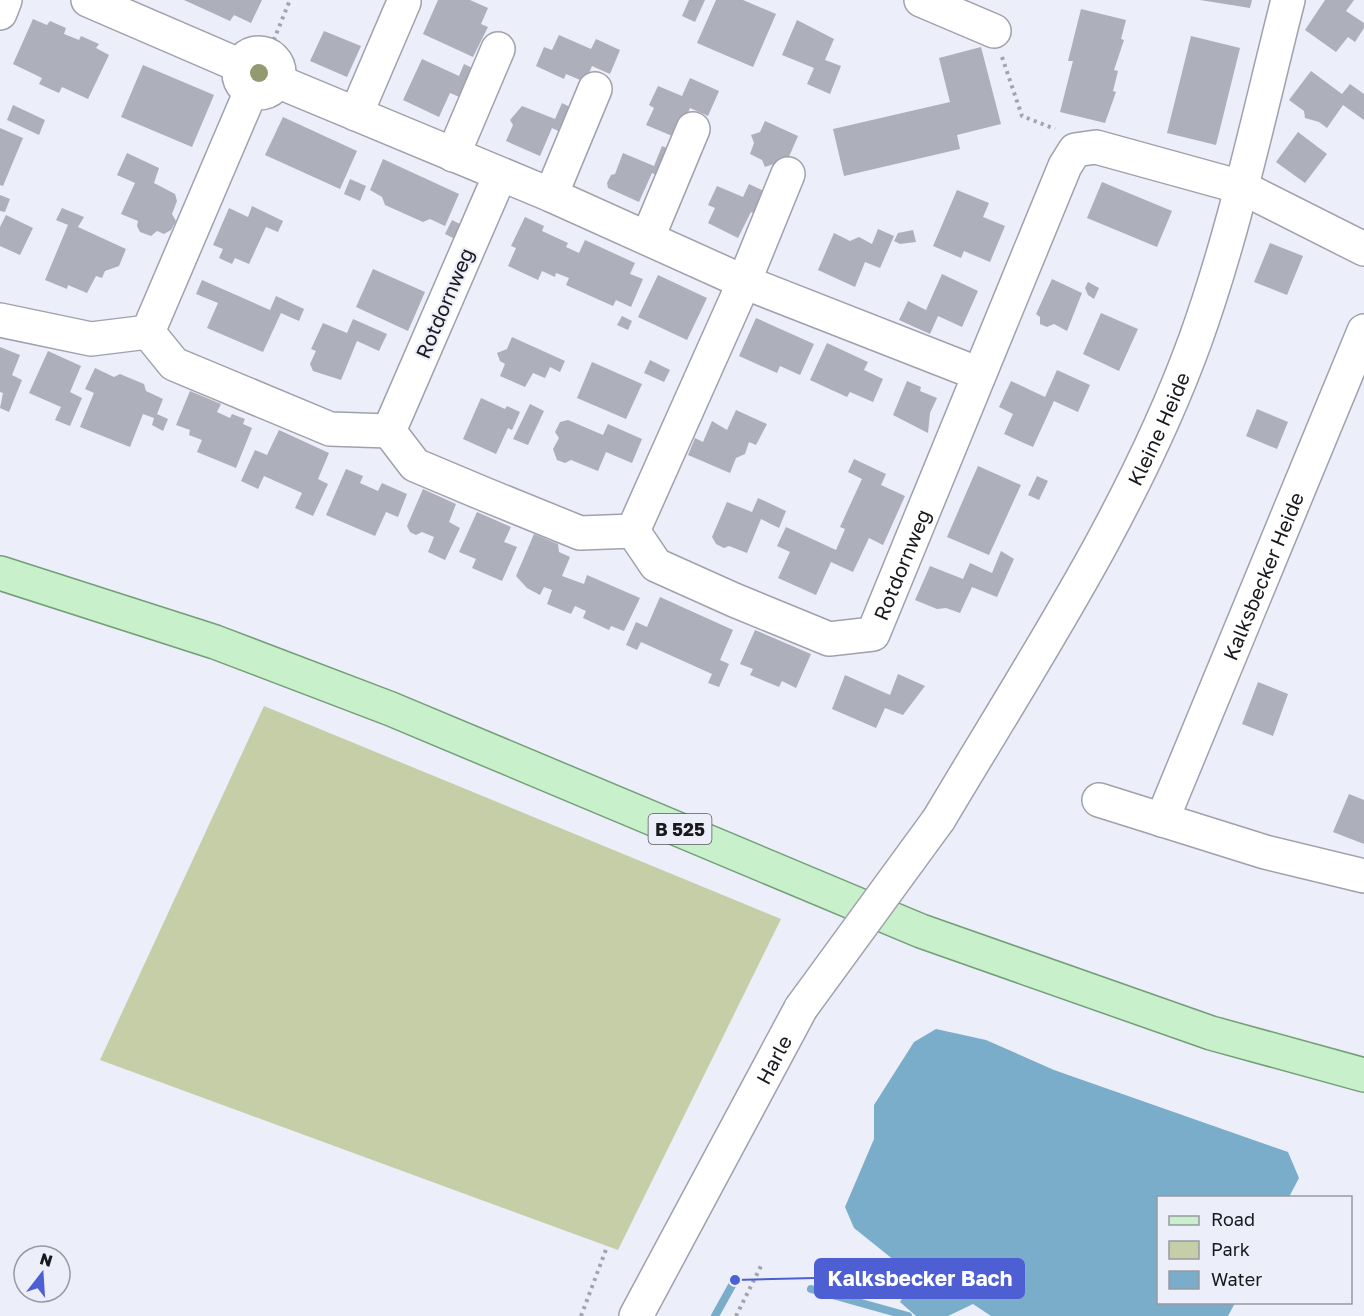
<svg xmlns="http://www.w3.org/2000/svg" width="1364" height="1316" viewBox="0 0 1364 1316" font-family="'Golos Text',sans-serif">
  <style>
    .green { fill: #c6cea8 }
    .water { fill: #79adca }
    .lines { fill: none; stroke-linecap: round; stroke-linejoin: round }
    .stream { stroke: #79adca; stroke-width: 8 }
    .building { fill: #adafba }
    .minor-casing { stroke: #9fa1ac; stroke-width: 36 }
    .major-casing { stroke: #739e77; stroke-width: 36 }
    .path { stroke: #a2a3ac; stroke-width: 4; stroke-dasharray: 3 4.5; stroke-linecap: butt }
    .minor { stroke: #fff; stroke-width: 33 }
    .major { stroke: #c8f0cb; stroke-width: 33 }
    .minor-bridge-casing { stroke: #9fa1ac; stroke-width: 36; stroke-linecap: butt }
    .minor-bridge { stroke: #fff; stroke-width: 33 }
    .tree { fill: #949a70 }
    .labels { text-anchor: middle; dominant-baseline: central; stroke-width: 4.5; stroke-linejoin: round; paint-order: stroke }
    .shield { fill: #eceef9; stroke: #58595f; stroke-width: 1.5 }
    .shield-label { font-size: 18px; font-weight: bold; fill: #19191d }
    .street-label { font-size: 20px; fill: #19191d; stroke: #eceef9 }
    .leader { fill: none; stroke: #4e5fd4; stroke-width: 2 }
    .callout-dot { fill: #4e5fd4; stroke: #eceef9; stroke-width: 2 }
    .callout { fill: #4e5fd4; stroke: #4e5fd4; stroke-width: 2 }
    .callout-label { font-size: 21px; text-anchor: middle; font-weight: bold; fill: #fff }
  </style>
  <rect width="100%" height="100%" fill="#eceef9"/>
  <polygon class="green" points="264,706 781,919 618,1250 100,1060"/>
  <polygon class="water" points="936,1029 986,1040 1054,1070 1288,1152 1299,1178 1289,1197 1158,1198 1158,1302 1235,1303 1228,1316 991,1316 973,1304 948,1316 916,1316 900,1302 915,1277 854,1228 845,1207 874,1139 874,1105 914,1042"/>
  <g class="lines">
    <g class="stream">
      <polyline points="811,1289 908,1316"/>
      <polyline points="715,1316 735,1280"/>
    </g>
  </g>
  <g class="building">
    <polygon points="184,0 262,0 251,23 234,15 230,21"/>
    <polygon points="438,0 470,0 488,8 481,24 488,27 473,57 423,34"/>
    <polygon points="689,0 705,0 695,22 682,16"/>
    <polygon points="716,0 743,0 776,14 753,67 697,43"/>
    <polygon points="1200,0 1252,0 1250,8"/>
    <polygon points="1325,0 1354,0 1346,11 1364,23 1364,28 1355,42 1348,37 1336,52 1305,30"/>
    <polygon points="1081,9 1126,20 1121,39 1124,40 1114,70 1118,71 1113,91 1116,92 1105,123 1060,112 1073,61 1068,61"/>
    <polygon points="33,19 47,25 50,21 66,28 64,34 79,40 81,36 99,44 96,48 109,55 88,99 62,87 59,93 39,84 42,78 13,64"/>
    <polygon points="797,20 834,39 825,60 841,66 830,94 807,84 814,68 782,55"/>
    <polygon points="324,31 361,46 347,77 310,61"/>
    <polygon points="559,35 591,49 596,39 620,50 610,74 592,66 585,82 566,74 564,79 536,66 544,47 552,50"/>
    <polygon points="1191,36 1240,48 1216,145 1167,133"/>
    <polygon points="981,47 1001,124 957,135 960,149 844,176 833,129 950,102 939,58"/>
    <polygon points="422,59 459,76 464,64 483,73 471,102 450,93 439,117 403,100"/>
    <polygon points="143,65 214,95 192,147 121,117"/>
    <polygon points="1311,71 1342,94 1350,84 1364,94 1364,120 1343,105 1327,128 1319,122 1305,118 1304,111 1289,100"/>
    <polygon points="690,78 719,91 708,116 690,108 677,138 646,125 654,108 649,105 658,86 682,96"/>
    <polygon points="562,103 580,112 569,136 552,128 540,156 506,141 513,125 510,120 522,106 555,119"/>
    <polygon points="13,105 45,120 39,135 7,120"/>
    <polygon points="283,117 357,151 340,189 265,155"/>
    <polygon points="765,121 798,136 788,159 765,167 762,160 750,154 754,143 751,135 760,132"/>
    <polygon points="0,128 23,138 3,186 0,185"/>
    <polygon points="1298,132 1327,154 1305,183 1276,162"/>
    <polygon points="662,146 679,154 666,180 652,173 639,202 608,188 607,183 611,175 615,174 623,153 654,166"/>
    <polygon points="127,153 159,168 154,183 175,194 177,201 172,214 176,221 171,230 164,234 157,231 151,236 140,232 137,226 138,221 121,214 135,183 117,175"/>
    <polygon points="383,159 459,194 445,226 430,219 423,222 385,205 382,197 370,190"/>
    <polygon points="350,179 366,186 360,201 344,194"/>
    <polygon points="1102,182 1172,211 1157,247 1087,218"/>
    <polygon points="749,184 775,196 765,219 751,212 738,238 708,223 715,208 708,205 717,186 743,197"/>
    <polygon points="957,190 989,203 983,217 1005,226 990,262 964,251 961,258 933,246"/>
    <polygon points="0,195 10,199 5,212 0,211"/>
    <polygon points="252,206 283,221 278,232 266,227 249,264 235,258 232,264 219,258 223,249 213,245 229,208 248,217"/>
    <polygon points="62,208 84,217 78,227 126,249 119,266 105,271 102,278 96,276 87,293 68,285 67,289 45,280 68,225 56,220"/>
    <polygon points="6,215 33,228 20,255 0,246 0,227"/>
    <polygon points="525,217 544,226 542,231 568,243 566,247 579,253 585,240 635,263 630,274 643,279 631,307 616,300 613,306 566,285 569,278 556,273 555,277 542,271 538,280 508,266 516,248 511,246"/>
    <polygon points="452,220 462,225 455,239 445,234"/>
    <polygon points="878,229 894,236 880,268 865,262 855,287 818,270 834,233 850,241 859,237 872,244"/>
    <polygon points="913,230 916,242 900,244 894,241 898,233"/>
    <polygon points="1270,243 1303,256 1287,295 1254,282"/>
    <polygon points="373,269 425,292 408,331 356,307"/>
    <polygon points="942,274 978,291 962,327 938,316 930,334 899,320 908,301 926,310"/>
    <polygon points="658,275 707,298 687,340 638,317"/>
    <polygon points="1052,279 1082,293 1067,331 1054,324 1047,327 1040,324 1040,317 1036,314"/>
    <polygon points="202,280 270,310 276,296 304,309 299,321 281,313 263,352 207,328 218,303 196,294"/>
    <polygon points="1088,282 1099,288 1094,299 1088,295 1085,288"/>
    <polygon points="1101,313 1138,329 1119,371 1083,354"/>
    <polygon points="622,316 632,321 628,330 617,325"/>
    <polygon points="756,318 814,344 800,375 780,366 777,373 739,356"/>
    <polygon points="353,319 387,334 379,351 357,341 341,380 313,371 310,364 316,351 311,349 323,323 347,333"/>
    <polygon points="512,337 565,361 560,372 550,367 545,378 533,373 525,387 500,376 505,364 500,361 497,353 507,349"/>
    <polygon points="827,343 868,362 864,370 883,379 873,402 850,392 847,397 810,380"/>
    <polygon points="0,347 20,355 12,375 22,380 9,412 0,408 3,393 0,392"/>
    <polygon points="48,351 81,366 70,392 82,398 70,426 55,420 61,407 29,393"/>
    <polygon points="650,360 670,370 664,382 644,373"/>
    <polygon points="592,362 642,384 626,419 577,398"/>
    <polygon points="95,368 114,377 120,374 144,384 146,391 163,399 157,414 168,419 163,431 152,425 154,418 143,414 130,447 80,427 94,393 85,389"/>
    <polygon points="1057,370 1090,385 1078,412 1054,401 1033,447 1004,434 1013,414 999,407 1011,381 1045,397"/>
    <polygon points="907,381 921,387 920,391 937,398 930,413 928,433 893,415"/>
    <polygon points="190,391 221,404 217,412 230,418 232,414 245,419 243,424 252,428 236,468 197,452 202,440 189,435 190,430 176,425"/>
    <polygon points="481,398 505,409 507,406 520,412 512,430 508,428 496,454 463,439"/>
    <polygon points="530,404 544,411 528,445 513,439"/>
    <polygon points="1257,409 1288,422 1277,449 1246,436"/>
    <polygon points="736,410 767,424 756,445 749,442 745,454 736,458 730,473 688,455 695,438 703,442 712,421 727,430"/>
    <polygon points="568,420 603,435 608,424 642,439 632,463 606,452 598,471 571,460 565,463 557,460 553,449 559,438 555,432 560,422"/>
    <polygon points="279,430 329,453 318,479 328,484 313,516 295,508 302,493 264,476 258,489 241,481 255,450 267,455"/>
    <polygon points="854,459 886,474 881,485 905,496 883,545 869,538 853,572 831,562 816,595 778,578 790,552 777,546 786,527 836,550 845,529 840,527 862,479 848,472"/>
    <polygon points="978,466 1021,485 989,555 947,537"/>
    <polygon points="346,469 363,476 360,483 378,491 382,483 407,494 398,517 386,512 375,536 326,515"/>
    <polygon points="1037,476 1048,481 1039,500 1028,495"/>
    <polygon points="423,489 456,504 449,522 460,528 445,560 428,552 434,537 422,532 416,535 410,532 407,526"/>
    <polygon points="758,498 786,511 779,528 761,519 747,553 729,546 724,548 716,544 712,537 727,502 752,512"/>
    <polygon points="477,512 511,527 504,542 517,547 502,581 472,568 476,559 459,552"/>
    <polygon points="534,534 558,544 559,552 570,557 562,576 584,584 587,575 640,598 624,631 611,626 609,630 583,618 586,611 575,606 571,614 547,604 552,590 544,587 540,595 527,588 516,576"/>
    <polygon points="1001,551 1014,559 997,597 972,587 960,613 946,608 937,609 915,600 930,566 963,579 970,563 992,573"/>
    <polygon points="660,597 733,630 720,660 729,664 719,687 708,683 712,674 641,642 637,650 626,645 636,622 647,627"/>
    <polygon points="755,630 811,654 796,688 782,681 779,687 750,675 753,669 740,664"/>
    <polygon points="898,674 925,686 903,715 885,708 876,728 832,709 845,675 890,695"/>
    <polygon points="1258,682 1288,694 1273,736 1242,724"/>
    <polygon points="1349,794 1364,800 1364,844 1333,832"/>
  </g>
  <g class="lines">
    <g class="minor-casing">
      <g id="minor">
        <polyline points="88,0 241,66"/>
        <polyline points="921,0 994,31"/>
        <polyline points="0,13 5,0"/>
        <circle cx="259" cy="73" r="20"/>
        <polyline points="277,81 551,195 744,282 979,374"/>
        <polyline points="251,91 148,332 174,364 330,429 389,431"/>
        <polyline points="356,114 404,2"/>
        <polyline points="453,155 498,49"/>
        <path id="s1" d="M500,175L389,431L415,465L484,494L580,533L633,531L656,565L734,600L829,639L873,634L1065,166L1075,150L1096,147L1241,187L1364,249"/>
        <polyline points="551,195 595,89"/>
        <polyline points="648,237 693,129"/>
        <polyline points="0,320 91,339 148,332"/>
        <polyline points="633,531 744,282 788,174"/>
        <polyline points="1099,800 1265,852 1364,876"/>
        <path id="s2" d="M939,819C1031,664 1133,511 1195,341C1235,230 1259,114 1288,0"/>
        <path id="s3" d="M1162,820L1364,331"/>
        <path id="s4" d="M636,1316L801,1008"/>
      </g>
    </g>
    <g class="major-casing">
      <polyline id="major" points="0,573 215,642 391,709 921,931 1211,1033 1364,1075"/>
    </g>
    <g class="path">
      <polyline points="268,54 290,0"/>
      <polyline points="1002,57 1022,116 1055,129"/>
      <polyline points="581,1316 607,1247"/>
      <polyline points="736,1316 761,1266"/>
    </g>
    <use href="#minor" class="minor"/>
    <use href="#major" class="major"/>
    <g class="minor-bridge-casing">
      <polyline id="minor-bridge" points="801,1008 939,819"/>
    </g>
    <use href="#minor-bridge" class="minor-bridge"/>
  </g>
  <circle class="tree" cx="259" cy="73" r="9"/>
  <g class="labels">
    <rect class="shield" x="648.5" y="814" width="63" height="30" rx="4.5"/>
    <g class="shield-label">
      <text x="680" y="829">B 525</text>
    </g>
    <g class="street-label">
      <text transform="translate(444 303) rotate(-67)">Rotdornweg</text>
      <text stroke="none"><textPath href="#s2" startOffset="448">Kleine Heide</textPath></text>
      <text stroke="none"><textPath href="#s1" startOffset="902">Rotdornweg</textPath></text>
      <text stroke="none"><textPath href="#s3" startOffset="264">Kalksbecker Heide</textPath></text>
      <text stroke="none"><textPath href="#s4" startOffset="291">Harle</textPath></text>
    </g>
  </g>
  <path class="leader" d="M735 1280L815 1278"/>
  <circle class="callout-dot" cx="735" cy="1280" r="6"/>
  <rect class="callout" x="815" y="1259" width="209" height="39" rx="6"/>
  <g class="callout-label">
    <text x="920" y="1286">Kalksbecker Bach</text>
  </g>
  <rect x="1157" y="1196" width="195" height="108" fill="#eceef9" stroke="#9899a1" stroke-width="1.5"/>
  <rect x="1169" y="1216" width="30" height="9" fill="#c8f0cb" stroke="#9899a1" stroke-width="1.5"/>
  <text x="1211" y="1226" font-size="18" fill="#19191d">Road</text>
  <rect x="1169" y="1241" width="30" height="18" fill="#c6cea8" stroke="#9899a1" stroke-width="1.5"/>
  <text x="1211" y="1256" font-size="18" fill="#19191d">Park</text>
  <rect x="1169" y="1271" width="30" height="18" fill="#79adca" stroke="#9899a1" stroke-width="1.5"/>
  <text x="1211" y="1286" font-size="18" fill="#19191d">Water</text>
  <g transform="translate(42 1274) rotate(17)"><circle r="28" fill="#eceef9" stroke="#9899a1" stroke-width="1.5"/>
  <path d="M0-4.5L10 22L0 15L-10 22Z" fill="#4e5fd4"/>
  <text y="-9" font-size="16" font-weight="bold" text-anchor="middle" fill="#19191d">N</text>
  </g>
</svg>
